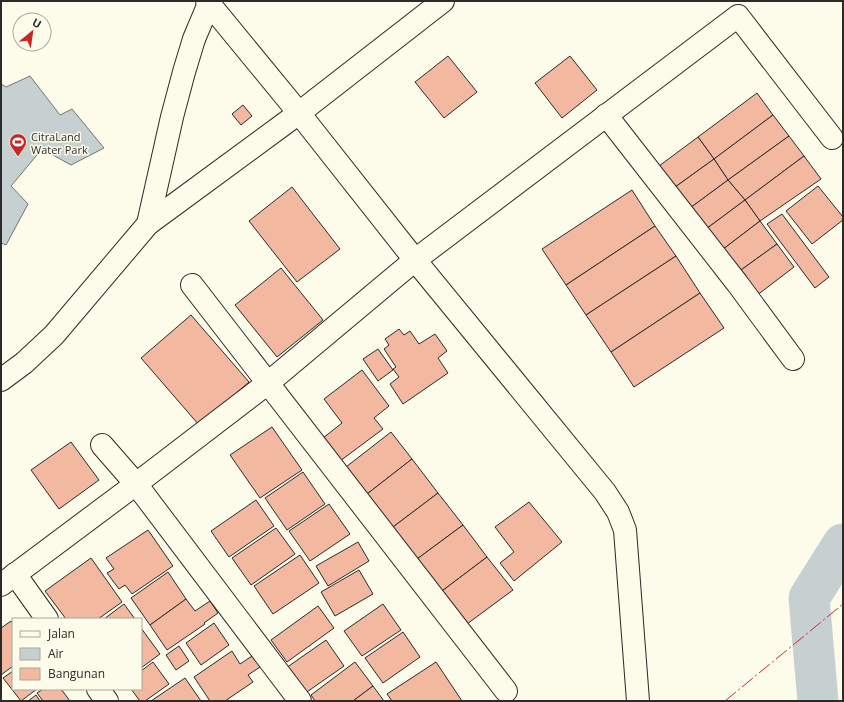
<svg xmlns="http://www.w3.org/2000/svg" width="844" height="702" viewBox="0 0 844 702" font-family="'Open Sans',sans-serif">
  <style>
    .water { fill: #c7d0d0; stroke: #74746e }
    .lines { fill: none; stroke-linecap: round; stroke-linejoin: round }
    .river { stroke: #c7d0d0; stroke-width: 41 }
    .building { fill: #f2b8a0; stroke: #2b2b2b }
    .minor-casing { stroke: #2b2b2b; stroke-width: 24 }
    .minor { stroke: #fdfbea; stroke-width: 22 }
    .power { stroke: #c62828; stroke-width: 1; stroke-dasharray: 14 3 2 3; stroke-linecap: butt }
    .labels { text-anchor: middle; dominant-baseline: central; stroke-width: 3; stroke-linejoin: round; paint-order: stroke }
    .poi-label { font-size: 11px; fill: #2b2b2b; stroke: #fdfbea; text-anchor: start }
  </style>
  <rect width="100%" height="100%" fill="#fdfbea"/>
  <polygon class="water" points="30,76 60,115 72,109 104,148 71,165 42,149 11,186 28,204 6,245 1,243 1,84 6,87"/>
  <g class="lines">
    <polyline class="river" points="818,701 809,598 843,544"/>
  </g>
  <g class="building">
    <polygon points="448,56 477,92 444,118 415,82"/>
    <polygon points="570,56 597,90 562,118 535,83"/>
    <polygon points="757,93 773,115 714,159 698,137"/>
    <polygon points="243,105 252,116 241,125 232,114"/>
    <polygon points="773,115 789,136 728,180 714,159"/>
    <polygon points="789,136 804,156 745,200 728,180"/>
    <polygon points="698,137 714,159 671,190 655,169"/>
    <polygon points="804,156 821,179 760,221 745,200"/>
    <polygon points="714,159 728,180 686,211 671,190"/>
    <polygon points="728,180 745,200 702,232 686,211"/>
    <polygon points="818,186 843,217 843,220 812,244 786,211"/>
    <polygon points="292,187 340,249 297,282 249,221"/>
    <polygon points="632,190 655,226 566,285 542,249"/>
    <polygon points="745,200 760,221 718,253 702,232"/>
    <polygon points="782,214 829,277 815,288 767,224"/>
    <polygon points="760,221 777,244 734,275 718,253"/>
    <polygon points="655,226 676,256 586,315 566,285"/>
    <polygon points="777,244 794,267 752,299 734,275"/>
    <polygon points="676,256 700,293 611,352 586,315"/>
    <polygon points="281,268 323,320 277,357 235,305"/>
    <polygon points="700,293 724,328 634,387 611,352"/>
    <polygon points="191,315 249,382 199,425 141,358"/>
    <polygon points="399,329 404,335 410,331 419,344 435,334 447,351 438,358 448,373 403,404 390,384 399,377 393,369 396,367 384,349 389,345 385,339"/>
    <polygon points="378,349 393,370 378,381 363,359"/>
    <polygon points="362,370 389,406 374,418 383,429 340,461 323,438 342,423 324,399"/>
    <polygon points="272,427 302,470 260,498 230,455"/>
    <polygon points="391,432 412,459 367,494 346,467"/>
    <polygon points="71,442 99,480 59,509 31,470"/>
    <polygon points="412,459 438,493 393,527 367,494"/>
    <polygon points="303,472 325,504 287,530 265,498"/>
    <polygon points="438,493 463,525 417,559 393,527"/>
    <polygon points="256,500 274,526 229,557 211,531"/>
    <polygon points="529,502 562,542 514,581 500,563 514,552 495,527"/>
    <polygon points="329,504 350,534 310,561 289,531"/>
    <polygon points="463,525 487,557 442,591 417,559"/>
    <polygon points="276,528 295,554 251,585 232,558"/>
    <polygon points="148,530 173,566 132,594 125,585 119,589 107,573 114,569 106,558"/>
    <polygon points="358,542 369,561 328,586 316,566"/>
    <polygon points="300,555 319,583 273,614 254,586"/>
    <polygon points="487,557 513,590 467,624 442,591"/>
    <polygon points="91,558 122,602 98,619 66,619 45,591"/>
    <polygon points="359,570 373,594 335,616 321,592"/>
    <polygon points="168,572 186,599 150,625 131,598"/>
    <polygon points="186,599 195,611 210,601 218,613 204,623 205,624 167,650 150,625"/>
    <polygon points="124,604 135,619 104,619"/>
    <polygon points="383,604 401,630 362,656 344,631"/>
    <polygon points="318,606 334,628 287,662 271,640"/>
    <polygon points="11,621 13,624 13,666 1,675 1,628"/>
    <polygon points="214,623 229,645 201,665 186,643"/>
    <polygon points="141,628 160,654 141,668"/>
    <polygon points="403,632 420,657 383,683 365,658"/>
    <polygon points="326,640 344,666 304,694 286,668"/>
    <polygon points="179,646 189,661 176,670 166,655"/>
    <polygon points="232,651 240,664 255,654 263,665 248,675 253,682 225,701 210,701 194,677"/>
    <polygon points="153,662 169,684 145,701 140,701 131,689 141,689 141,671"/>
    <polygon points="355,662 373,686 353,701 315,701 311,695"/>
    <polygon points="436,662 462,701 392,701 387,694"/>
    <polygon points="13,671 13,689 37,689 21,701 3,678"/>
    <polygon points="185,678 201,701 151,701"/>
    <polygon points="373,686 384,701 353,701"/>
    <polygon points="43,689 61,689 70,701 43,701 37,693"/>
    <polygon points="36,695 40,701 28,701"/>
  </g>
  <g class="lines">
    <g class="minor-casing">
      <g id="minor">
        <polyline points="207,1 299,113 415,260 605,492 618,512 625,530 638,701"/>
        <polyline points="606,115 737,283 793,359"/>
        <polyline points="148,224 172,117 184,72 194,39 210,1"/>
        <polyline points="192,285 506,691"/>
        <polyline points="1,380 24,363 54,335 148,224 299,113 443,1"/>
        <polyline points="102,445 136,484 300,701"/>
        <polyline points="15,574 47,619"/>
        <polyline points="1,585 136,484 268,383 415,260 738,16 832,138"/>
        <polyline points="98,689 107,701"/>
      </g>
    </g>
    <use href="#minor" class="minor"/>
    <polyline class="power" points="725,701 843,604"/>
  </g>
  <defs>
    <g id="stadium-pin" transform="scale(0.9)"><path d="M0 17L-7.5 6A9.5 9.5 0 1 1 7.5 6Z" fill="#c62828" stroke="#fdfbea"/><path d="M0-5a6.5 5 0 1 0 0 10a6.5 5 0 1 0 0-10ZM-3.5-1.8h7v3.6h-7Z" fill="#fff"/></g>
  </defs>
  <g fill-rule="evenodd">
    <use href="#stadium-pin" x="18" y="142"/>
  </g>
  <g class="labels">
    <g class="poi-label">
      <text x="31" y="136">CitraLand<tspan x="31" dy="13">Water Park</tspan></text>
    </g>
  </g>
  <rect width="844" height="702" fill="none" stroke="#2b2b2b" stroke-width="4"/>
  <rect x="12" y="618" width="130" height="72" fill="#fdfbea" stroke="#a9a89e"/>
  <rect x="20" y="631" width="20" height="6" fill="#fdfbea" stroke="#a9a89e"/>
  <text x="48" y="638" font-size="12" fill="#2b2b2b">Jalan</text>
  <rect x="20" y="648" width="20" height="12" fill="#c7d0d0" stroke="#a9a89e"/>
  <text x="48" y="658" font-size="12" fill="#2b2b2b">Air</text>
  <rect x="20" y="668" width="20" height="12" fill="#f2b8a0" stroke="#a9a89e"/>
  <text x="48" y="678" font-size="12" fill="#2b2b2b">Bangunan</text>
  <g transform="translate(32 32) rotate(29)"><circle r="19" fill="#fdfbea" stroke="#a9a89e"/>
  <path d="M0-3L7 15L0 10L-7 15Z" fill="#c62828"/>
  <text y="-6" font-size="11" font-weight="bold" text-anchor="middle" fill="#2b2b2b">U</text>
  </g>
</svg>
